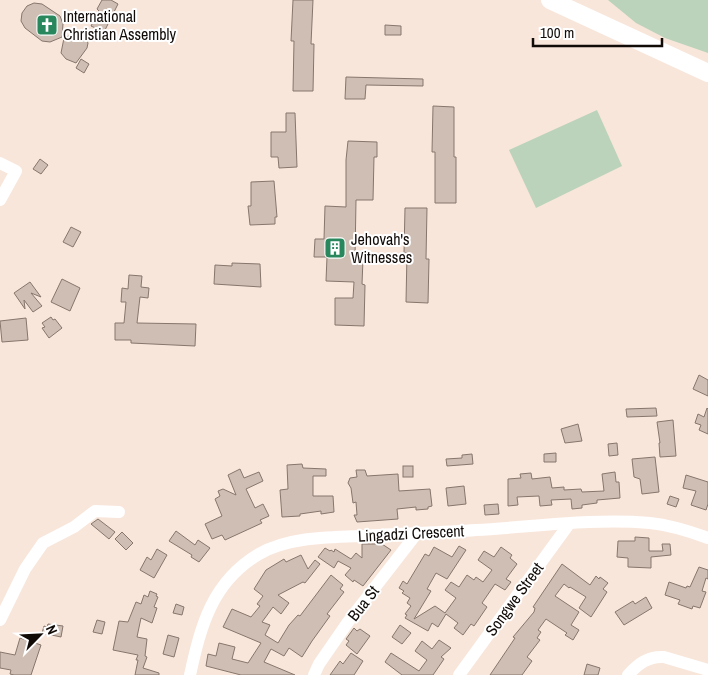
<svg xmlns="http://www.w3.org/2000/svg" width="708" height="675" viewBox="0 0 708 675" font-family="'Archivo Narrow',sans-serif">
  <style>
    .green { fill: #bbd3ba }
    .building { fill: #cfbeb3; stroke: #86766c }
    .lines { fill: none; stroke-linecap: round; stroke-linejoin: round }
    .minor { stroke: #fff; stroke-width: 12 }
    .highway { stroke: #fff; stroke-width: 18 }
    .labels { text-anchor: middle; dominant-baseline: central; stroke-width: 4; stroke-linejoin: round; paint-order: stroke }
    .poi-label { font-size: 16px; fill: #110b08; stroke: #fff; text-anchor: start }
    .street-label { font-size: 16px; fill: #110b08; stroke: #fff }
  </style>
  <rect width="100%" height="100%" fill="#f8e6db"/>
  <g class="green">
    <polygon points="608,0 708,0 708,53 665,38 636,23"/>
    <polygon points="597,110 622,166 536,208 509,150"/>
  </g>
  <g class="building">
    <polygon points="102,0 111,0 118,4 104,32 91,26 99,11 97,9"/>
    <polygon points="293,0 313,0 311,44 314,44 313,91 293,91 294,41 291,41"/>
    <polygon points="34,3 42,4 60,16 63,24 62,37 50,42 42,41 25,28 21,21 22,13 27,6"/>
    <polygon points="385,25 401,26 401,35 385,35"/>
    <polygon points="75,33 84,35 88,43 87,48 76,63 66,59 61,53 64,38"/>
    <polygon points="81,59 89,64 84,73 76,68"/>
    <polygon points="346,77 423,79 423,86 366,85 365,99 345,99"/>
    <polygon points="433,106 454,107 454,157 456,157 456,203 435,203 435,152 432,152"/>
    <polygon points="286,113 295,113 297,167 279,168 278,157 271,157 271,132 286,132"/>
    <polygon points="348,141 377,142 377,157 374,157 373,200 356,200 355,259 363,259 362,284 365,285 364,326 335,325 335,298 353,298 354,282 326,281 327,257 314,257 315,239 324,239 325,206 346,207 346,160"/>
    <polygon points="40,159 48,165 41,174 33,169"/>
    <polygon points="274,181 277,217 275,217 275,224 250,225 248,206 251,206 251,182"/>
    <polygon points="405,208 427,208 426,259 429,259 428,303 406,302 407,253 404,253"/>
    <polygon points="71,227 81,232 73,247 63,242"/>
    <polygon points="232,263 260,264 261,287 214,284 215,265 232,266"/>
    <polygon points="129,275 142,276 141,287 149,288 148,298 140,297 137,323 196,324 195,346 131,343 131,340 115,340 115,323 124,323 126,302 121,302 122,288 128,289"/>
    <polygon points="62,279 80,288 70,311 51,302"/>
    <polygon points="30,282 41,297 31,293 42,306 33,312 24,300 25,309 14,293"/>
    <polygon points="51,317 53,320 55,319 62,328 49,338 42,328 45,327 42,323"/>
    <polygon points="26,318 28,340 2,342 0,321"/>
    <polygon points="699,375 708,380 708,396 693,389"/>
    <polygon points="656,408 657,416 627,417 626,409"/>
    <polygon points="707,408 708,409 708,434 699,430 701,425 695,423 698,414 704,417"/>
    <polygon points="673,420 676,456 660,457 659,443 660,443 657,422"/>
    <polygon points="578,424 582,441 565,443 561,429"/>
    <polygon points="617,443 618,455 609,456 608,444"/>
    <polygon points="556,453 556,462 544,462 544,454"/>
    <polygon points="472,454 473,464 447,466 446,459 462,458 462,455"/>
    <polygon points="655,457 659,492 642,494 640,479 634,477 632,459"/>
    <polygon points="302,464 303,468 326,469 326,476 313,476 313,496 333,496 334,512 321,514 321,511 300,514 300,516 282,517 280,490 288,489 287,465"/>
    <rect x="403" y="466" width="10" height="11"/>
    <polygon points="240,469 244,478 259,472 263,481 246,489 255,508 263,504 269,516 260,520 262,523 225,540 222,535 212,539 205,524 222,516 215,499 220,496 218,491 223,489 236,495 228,475"/>
    <polygon points="356,470 365,470 367,476 398,474 399,491 430,489 432,506 428,507 428,509 416,510 416,507 397,509 398,519 357,522 354,515 357,515 356,502 353,503 351,488 348,483 350,478 357,477"/>
    <polygon points="615,472 616,482 619,482 620,498 597,500 597,503 582,505 582,508 572,509 571,499 551,500 552,505 540,506 539,496 517,497 518,505 508,506 508,479 521,478 520,474 531,473 532,479 550,477 552,488 564,487 564,490 581,489 582,492 604,491 602,474"/>
    <polygon points="686,475 708,482 708,504 706,510 691,505 696,491 683,488"/>
    <polygon points="464,486 466,504 448,506 446,488"/>
    <polygon points="670,496 679,499 676,507 667,504"/>
    <polygon points="498,504 499,514 485,515 484,505"/>
    <polygon points="98,519 115,532 109,539 91,524"/>
    <polygon points="176,531 195,545 198,540 210,548 199,562 191,557 192,555 169,541"/>
    <polygon points="122,532 133,543 126,550 115,539"/>
    <polygon points="635,537 649,538 649,551 663,551 662,544 670,544 671,555 651,557 651,568 628,567 628,558 617,557 618,541 635,541"/>
    <polygon points="362,544 382,544 391,550 363,586 354,580 353,582 345,575 351,568 338,561 334,568 318,557 325,548 330,551 331,550 334,552 335,549 351,559 356,553 362,558"/>
    <polygon points="459,546 466,550 447,579 436,573 427,589 431,591 414,619 435,606 445,613 456,598 445,590 451,582 459,587 467,575 474,580 476,577 483,582 492,570 478,560 484,551 494,557 501,547 512,555 510,558 517,564 506,579 511,582 505,590 495,584 482,603 487,607 474,626 471,624 463,635 454,628 458,623 446,614 438,627 432,623 428,631 405,618 407,615 405,614 411,606 407,603 410,598 402,593 404,591 399,588 403,581 407,584 425,554 429,556 434,547 452,557"/>
    <polygon points="157,549 167,555 154,578 140,570 147,557 151,560"/>
    <polygon points="301,555 308,569 315,560 320,564 305,583 303,582 278,595 289,603 281,614 273,607 262,622 270,625 265,635 278,643 289,625 298,615 300,616 331,575 343,585 340,589 344,592 327,614 330,616 312,641 302,657 289,648 284,656 271,649 264,662 295,675 241,675 206,666 208,654 216,656 219,643 235,647 232,659 248,663 261,643 223,627 232,609 251,617 260,606 257,604 263,596 254,589 266,570 284,559 286,562"/>
    <polygon points="562,564 590,585 596,576 599,579 600,577 608,583 603,589 607,592 591,617 579,608 586,597 570,587 569,588 564,584 555,596 579,612 571,625 579,630 573,640 565,635 567,633 546,619 538,630 541,632 537,638 540,640 527,657 532,661 522,675 490,675 515,638 513,637 534,612 535,608 533,607"/>
    <polygon points="699,567 708,570 708,579 706,578 702,591 706,592 700,608 693,606 692,609 678,604 680,600 665,595 669,582 686,588 687,586 690,587"/>
    <polygon points="150,591 157,594 156,596 158,597 154,607 157,608 152,623 141,618 137,637 147,639 145,656 147,657 143,668 159,673 159,675 135,675 138,660 136,660 138,655 113,650 119,621 128,622 136,602 141,604 144,595 148,597"/>
    <polygon points="646,597 652,608 624,625 615,612 633,601 635,604"/>
    <polygon points="176,604 184,607 182,615 173,613"/>
    <polygon points="97,620 105,622 102,634 93,632"/>
    <polygon points="48,624 63,626 61,637 42,633 44,626 47,627"/>
    <polygon points="400,625 411,633 402,644 392,637"/>
    <polygon points="354,628 357,631 360,629 370,636 357,654 346,645 349,641 346,639"/>
    <polygon points="168,635 179,638 174,657 163,654"/>
    <polygon points="20,638 41,645 31,675 14,675 10,674 11,670 0,668 0,652 15,655"/>
    <polygon points="439,640 451,648 441,657 444,659 433,675 402,675 385,662 391,653 419,671 427,660 415,651 422,641 432,649"/>
    <polygon points="351,653 363,661 354,675 330,675 340,661 343,664"/>
    <polygon points="587,664 600,668 598,675 584,675"/>
  </g>
  <g class="lines">
    <g class="minor">
      <polyline points="0,163 16,171 0,200"/>
      <polyline points="0,620 25,569 43,543 74,527 95,511 119,512"/>
      <path d="M190,675C201,625 212,582 259,554C288,537 329,537 362,536C400,533 438,533 476,530C533,527 592,518 650,523C670,525 689,531 708,538"/>
      <polyline points="314,675 319,664 348,622 417,533"/>
      <polyline points="459,675 569,524"/>
      <path d="M628,675C638,664 648,656 664,657L708,670"/>
    </g>
    <polyline class="highway" points="550,0 708,73"/>
  </g>
  <defs>
    <g id="church-square" transform="scale(1.125)"><rect x="-9" y="-9" width="18" height="18" rx="4" fill="#29875e" stroke="#fff"/><path d="M-1.2-6h2.4v3.5h3.3v2.4h-3.3V6h-2.4V-.1h-3.3v-2.4h3.3Z" fill="#fff"/></g>
    <g id="building-square" transform="scale(1.125)"><rect x="-9" y="-9" width="18" height="18" rx="4" fill="#29875e" stroke="#fff"/><path d="M-4-6H4V6H1V3H-1V6H-4ZM-2.5-4.3h1.7v1.8h-1.7ZM.8-4.3h1.7v1.8H.8ZM-2.5-1h1.7V.8h-1.7ZM.8-1h1.7V.8H.8Z" fill="#fff"/></g>
  </defs>
  <g fill-rule="evenodd">
    <use href="#church-square" x="47" y="25"/>
    <use href="#building-square" x="335" y="248"/>
  </g>
  <g class="labels">
    <g class="poi-label">
      <text x="63" y="16">International<tspan x="63" dy="18">Christian Assembly</tspan></text>
      <text x="351" y="239">Jehovah's<tspan x="351" dy="18">Witnesses</tspan></text>
    </g>
    <g class="street-label">
      <text transform="translate(411 533) rotate(-3)">Lingadzi Crescent</text>
      <text transform="translate(514 599) rotate(-54)">Songwe Street</text>
      <text transform="translate(363 603) rotate(-52)">Bua St</text>
    </g>
  </g>
  <g transform="translate(40 635) rotate(66)" stroke="#ffffff" stroke-width="4" paint-order="stroke">
  <path d="M0-4L9 19L0 12L-9 19Z" fill="#110b08"/>
  <text y="-8" font-size="14" font-weight="bold" text-anchor="middle" fill="#110b08">N</text>
  </g>
  <path d="M533 38v8h129v-8" fill="none" stroke="#110b08" stroke-width="2.5"/>
  <text x="540" y="38" font-size="15" fill="#110b08" stroke="#ffffff" stroke-width="4" paint-order="stroke">100 m</text>
</svg>
